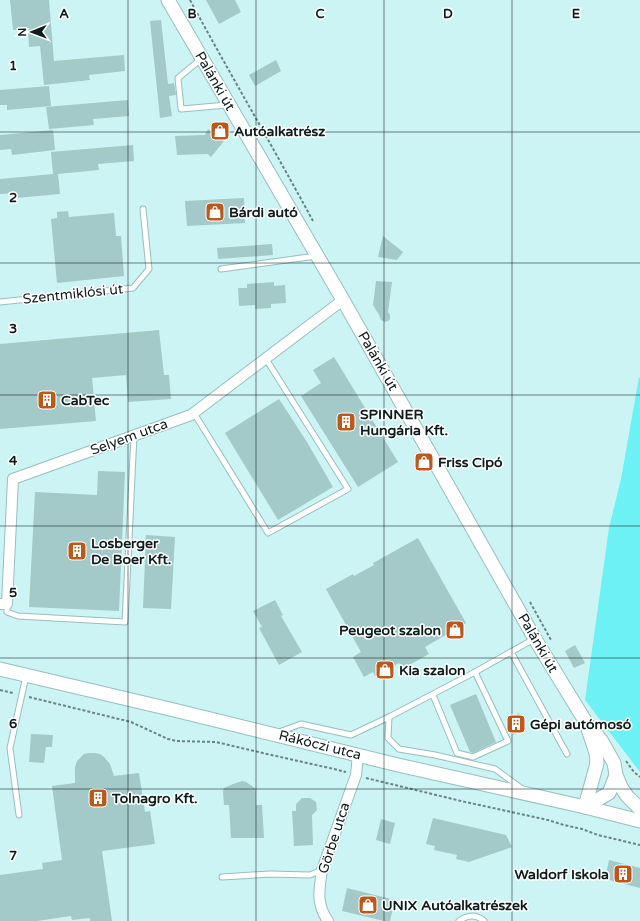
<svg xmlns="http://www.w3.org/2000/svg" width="640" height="921" viewBox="0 0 640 921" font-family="'Varela Round',sans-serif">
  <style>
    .green { fill: #6df1f5 }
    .building { fill: #a3c9c9 }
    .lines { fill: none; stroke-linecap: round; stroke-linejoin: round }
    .service-casing { stroke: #98bebf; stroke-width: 7 }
    .minor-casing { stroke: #98bebf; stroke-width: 12 }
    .tertiary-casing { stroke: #98bebf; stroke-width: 15 }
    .path { stroke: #6a8484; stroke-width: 2; stroke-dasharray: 3 2; stroke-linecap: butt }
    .service { stroke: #fff; stroke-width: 5 }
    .minor { stroke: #fff; stroke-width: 10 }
    .tertiary { stroke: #fff; stroke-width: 13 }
    .grid { fill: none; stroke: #0e1c1c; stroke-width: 1; stroke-opacity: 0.55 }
    .labels { text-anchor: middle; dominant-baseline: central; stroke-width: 3; stroke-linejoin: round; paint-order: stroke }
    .street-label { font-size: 14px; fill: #0e1c1c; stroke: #fff }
    .poi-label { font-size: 14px; font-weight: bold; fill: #0e1c1c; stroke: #fff; text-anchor: start }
    .grid-label { font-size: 13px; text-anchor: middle; font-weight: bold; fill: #0e1c1c; stroke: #fff; stroke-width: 3; stroke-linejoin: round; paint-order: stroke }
  </style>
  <rect width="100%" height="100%" fill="#cdf4f5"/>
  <polygon class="green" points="639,377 640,378 640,772 585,700 609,528 621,479"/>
  <g class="building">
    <polygon points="10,0 49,0 54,61 124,55 125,71 89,75 90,80 44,85 40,46 29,47 28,29 13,30"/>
    <polygon points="206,0 235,0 241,12 219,24"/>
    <polygon points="161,20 168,84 174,83 176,95 169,96 172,116 160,118 150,21"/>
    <polygon points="276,60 281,71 255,86 249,75"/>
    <polygon points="49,86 51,106 7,110 7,105 0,105 0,90"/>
    <polygon points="128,100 129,116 93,119 94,125 49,129 46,107"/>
    <polygon points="208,129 224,141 211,157 208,154 177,155 175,136 205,135"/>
    <polygon points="53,130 55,150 12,155 11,149 0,150 0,135"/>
    <polygon points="133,145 134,161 98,164 99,170 58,174 60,194 16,198 16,193 0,194 0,179 53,174 51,152"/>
    <polygon points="244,198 245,223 187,226 185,201"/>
    <polygon points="68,211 69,217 114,213 116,236 121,236 124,276 57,283 51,219 57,218 57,212"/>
    <polygon points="383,236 403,252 397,260 378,257"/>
    <polygon points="272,244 273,255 218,259 217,248"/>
    <polygon points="376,281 392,282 388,312 390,315 390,319 388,321 385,322 381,320 379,315 373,305"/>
    <polygon points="274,282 274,286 285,285 286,303 271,304 271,308 255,309 255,305 239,306 238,288 247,288 247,284"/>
    <polygon points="159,330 164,375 169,375 171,399 128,402 126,375 92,378 96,421 0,429 0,344"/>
    <polygon points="334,357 398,462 358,487 301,396 321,383 313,370"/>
    <polygon points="279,399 307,442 333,487 278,520 225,433"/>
    <polygon points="98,471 125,472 119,611 29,607 35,492 97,495"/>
    <polygon points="146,535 175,537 171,609 143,608"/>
    <polygon points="418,538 466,623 425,647 429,654 402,669 399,663 375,676 373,672 364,677 353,657 361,652 326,589 353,574 354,576 374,565 373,563"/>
    <polygon points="275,600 283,615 281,616 302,652 279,665 259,628 262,627 253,611"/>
    <polygon points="575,645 585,663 574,668 565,651"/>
    <polygon points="476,694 496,742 473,753 470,752 450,705"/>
    <polygon points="519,713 526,729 513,735 506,719"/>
    <polygon points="31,734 53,735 52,747 46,747 44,763 29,762"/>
    <polygon points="89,753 95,753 100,754 104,757 110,764 114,776 139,773 145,812 150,811 155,844 102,851 112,921 90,921 90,918 72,920 71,916 37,921 0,921 0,875 43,869 42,863 62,860 52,786 75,783 75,767 77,761 84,754"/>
    <polygon points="242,781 246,782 255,788 256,792 256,805 262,805 264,838 231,838 229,805 224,805 223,791 224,788 233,784"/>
    <polygon points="302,798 310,798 316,802 317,810 312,815 313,845 294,846 292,811 296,811 296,804"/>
    <polygon points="433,818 506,835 512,847 469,862 456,859 457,855 434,850 435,846 426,844"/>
    <polygon points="381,819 395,823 390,844 376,840"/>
    <polygon points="609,860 640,868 640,888 605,879"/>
    <polygon points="347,888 395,900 390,921 384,921 342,911"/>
  </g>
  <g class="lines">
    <g class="service-casing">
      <g id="service">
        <polyline points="201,59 178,78 181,109 227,105"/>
        <polyline points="221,269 316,256"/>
        <polyline points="0,302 133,288 149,269 143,209"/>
        <polyline points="194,413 268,533 348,489 266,359"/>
        <polyline points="7,604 7,612 18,616 125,622 134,435"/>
        <polyline points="511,652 567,754"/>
        <polyline points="433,695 457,753 473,757 508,741 475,672"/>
        <polyline points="389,717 388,738 399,749 435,755 495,769 521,788"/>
        <polyline points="279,732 301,724 351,735 389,717 475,672 534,639"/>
        <polyline points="19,815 10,748 26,676"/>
        <polyline points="222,877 270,874 310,875 322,870"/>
        <path d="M459,921C467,915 476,914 484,921"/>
      </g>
    </g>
    <g class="minor-casing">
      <g id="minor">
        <polyline points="0,604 7,604 13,479 191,415 343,300"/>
        <path d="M328,921C316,904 319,890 322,870L356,775L358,755"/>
      </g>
    </g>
    <g class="tertiary-casing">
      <g id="tertiary">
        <polyline points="168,0 343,300 535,639 587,724 601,740 614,763 616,775 621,787 627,796 640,809"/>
        <polyline points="0,669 174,710 398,765 585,807 640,821"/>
        <polyline points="585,807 597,763 596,753 588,729"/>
        <polyline points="585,807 609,793 616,775"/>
      </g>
    </g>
    <g class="path">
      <path d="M190,0C230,74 273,147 313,221"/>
      <polyline points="530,602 551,640"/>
      <polyline points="0,690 13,693"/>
      <polyline points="29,697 131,722 168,739 176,741 216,742 267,754 334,769 346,772"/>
      <polyline points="626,761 634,772 640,777"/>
      <polyline points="366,778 461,801 548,820 564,825 582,829 598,835 640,845"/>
    </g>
    <use href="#service" class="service"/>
    <use href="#minor" class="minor"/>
    <use href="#tertiary" class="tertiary"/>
  </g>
  <path class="grid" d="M128,0V921M256,0V921M384,0V921M512,0V921M0,132H640M0,263H640M0,395H640M0,526H640M0,658H640M0,789H640"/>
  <defs>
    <g id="shop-square" transform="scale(1)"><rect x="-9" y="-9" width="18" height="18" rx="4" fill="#bb591c" stroke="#fff"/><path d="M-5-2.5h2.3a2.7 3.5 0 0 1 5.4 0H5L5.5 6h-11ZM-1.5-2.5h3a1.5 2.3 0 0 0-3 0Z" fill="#fff"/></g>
    <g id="building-square" transform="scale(1)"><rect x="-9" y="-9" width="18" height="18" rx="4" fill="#bb591c" stroke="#fff"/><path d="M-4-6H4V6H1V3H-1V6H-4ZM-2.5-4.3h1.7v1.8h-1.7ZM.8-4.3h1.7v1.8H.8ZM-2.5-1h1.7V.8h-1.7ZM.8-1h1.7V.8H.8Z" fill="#fff"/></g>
  </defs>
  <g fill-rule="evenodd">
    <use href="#shop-square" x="220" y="131"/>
    <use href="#shop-square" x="215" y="212"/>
    <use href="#building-square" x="47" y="400"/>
    <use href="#building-square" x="346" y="422"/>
    <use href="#shop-square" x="424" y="462"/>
    <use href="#building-square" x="77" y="551"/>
    <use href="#shop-square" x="455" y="630"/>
    <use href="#shop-square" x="385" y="670"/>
    <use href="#building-square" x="516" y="724"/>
    <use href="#building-square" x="98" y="798"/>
    <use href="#building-square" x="623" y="874"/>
    <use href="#shop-square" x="368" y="905"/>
  </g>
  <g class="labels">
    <g class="street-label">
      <text transform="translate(215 81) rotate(60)">Palánki út</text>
      <text transform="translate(73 294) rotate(-6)">Szentmiklósi út</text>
      <text transform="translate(378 361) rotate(60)">Palánki út</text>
      <text transform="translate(129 437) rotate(-20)">Selyem utca</text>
      <text transform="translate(538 643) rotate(60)">Palánki út</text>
      <text transform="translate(320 745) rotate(14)">Rákóczi utca</text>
      <text transform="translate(334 838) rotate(-72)">Görbe utca</text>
    </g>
    <g class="poi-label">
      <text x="234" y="131">Autóalkatrész</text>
      <text x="229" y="212">Bárdi autó</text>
      <text x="61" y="400">CabTec</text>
      <text x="360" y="414">SPINNER<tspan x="360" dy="16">Hungária Kft.</tspan></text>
      <text x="438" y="462">Friss Cipó</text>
      <text x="91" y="543">Losberger<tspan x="91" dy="16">De Boer Kft.</tspan></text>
      <text x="441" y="630" text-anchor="end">Peugeot szalon</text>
      <text x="399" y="670">Kia szalon</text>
      <text x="530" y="724">Gépi autómosó</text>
      <text x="112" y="798">Tolnagro Kft.</text>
      <text x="609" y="874" text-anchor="end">Waldorf Iskola</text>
      <text x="382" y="905">UNIX Autóalkatrészek</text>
    </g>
  </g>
  <g class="grid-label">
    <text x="64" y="18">A</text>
    <text x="192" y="18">B</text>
    <text x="320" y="18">C</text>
    <text x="448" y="18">D</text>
    <text x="576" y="18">E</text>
    <text x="13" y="70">1</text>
    <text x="13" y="202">2</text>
    <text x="13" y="333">3</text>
    <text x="13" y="465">4</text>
    <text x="13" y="597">5</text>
    <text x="13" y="728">6</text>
    <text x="13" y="860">7</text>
  </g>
  <g transform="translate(32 32) rotate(269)" stroke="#ffffff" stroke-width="3" paint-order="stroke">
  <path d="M0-3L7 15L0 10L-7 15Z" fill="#0e1c1c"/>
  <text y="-6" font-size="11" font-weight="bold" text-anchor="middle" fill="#0e1c1c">N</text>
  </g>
</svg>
